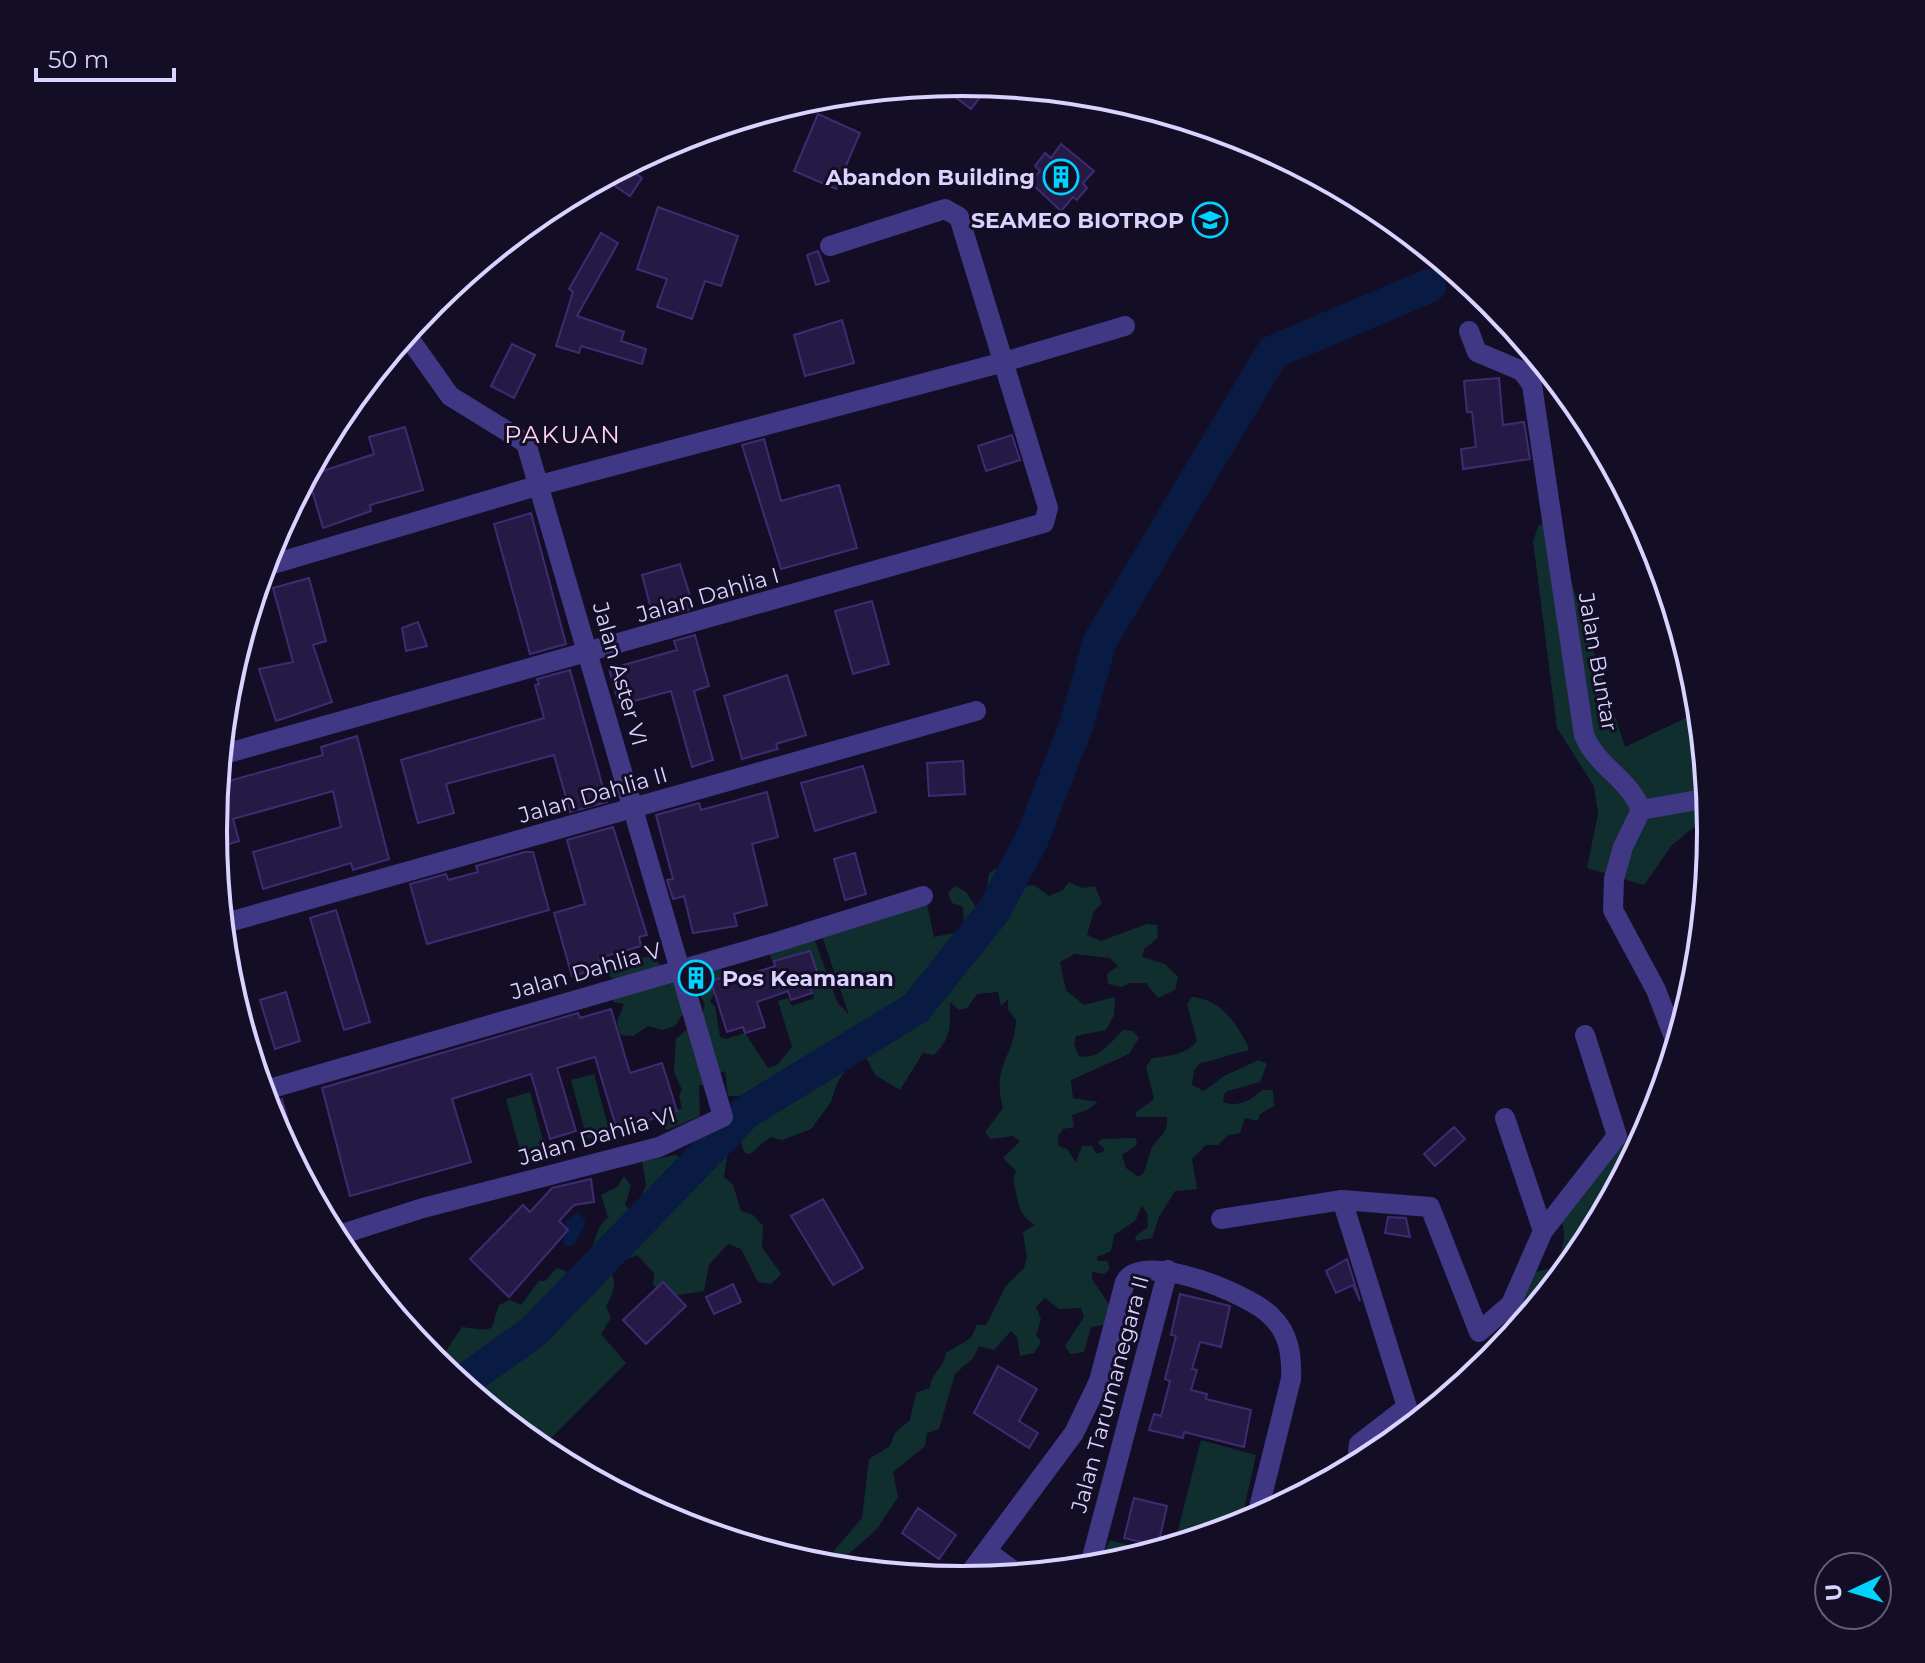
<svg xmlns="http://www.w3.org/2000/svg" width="1925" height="1663" viewBox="0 0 1925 1663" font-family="Montserrat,sans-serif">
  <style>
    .green { fill: #112e2f }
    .water { fill: #091a43 }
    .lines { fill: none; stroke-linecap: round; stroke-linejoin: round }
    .river { stroke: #091a43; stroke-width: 34 }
    .building { fill: #251a46; stroke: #3e2b72; stroke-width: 2 }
    .minor { stroke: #403884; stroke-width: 20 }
    .labels { text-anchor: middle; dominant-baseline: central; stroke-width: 6; stroke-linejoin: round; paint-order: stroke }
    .poi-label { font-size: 22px; font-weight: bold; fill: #dad2ff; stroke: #130e25; text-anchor: end }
    .street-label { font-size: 22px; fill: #dad2ff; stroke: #130e25 }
    .neighbourhood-label { font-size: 24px; letter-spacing: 2px; fill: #ffd4ec; stroke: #130e25 }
    .rim { fill: none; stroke: #dad2ff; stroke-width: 4 }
  </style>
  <rect width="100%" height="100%" fill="#130e25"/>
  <g class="green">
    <polygon points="1552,523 1625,747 1700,711 1710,814 1672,845 1644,885 1587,868 1598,814 1594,786 1557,728 1533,541 1539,525"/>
    <path d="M1002,866L1012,892L999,906L993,929L1003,923L1006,903L1025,886L1034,885L1049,896L1063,890L1069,882L1082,888L1095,886L1102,903L1094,911L1087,935L1101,941L1147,924L1157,925L1158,938L1144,949L1142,957L1165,964L1178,977L1175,990L1158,998L1146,983H1130L1122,987L1108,984L1107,974L1118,966L1110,958L1075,954L1060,962L1066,990L1084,1005L1115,997L1114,1015L1106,1030L1076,1036L1074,1044L1079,1056C1098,1061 1111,1042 1123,1030L1133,1031L1139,1038L1129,1054L1071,1080L1073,1098L1098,1102L1087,1110L1072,1115L1074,1127L1063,1129L1058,1136L1059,1146L1067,1149L1076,1163L1082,1146H1092L1096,1153H1101L1105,1149L1098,1143L1101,1139L1136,1138L1137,1145L1122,1155L1126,1168L1137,1176L1142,1175C1148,1166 1147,1159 1151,1150C1156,1137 1169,1136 1167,1117H1137L1135,1113L1154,1099L1146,1067L1152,1058C1169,1056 1186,1055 1197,1041L1187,1004L1192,997C1221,999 1237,1024 1249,1048L1247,1051C1229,1053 1217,1061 1200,1063L1194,1070L1192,1085L1204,1091L1224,1076L1259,1060L1267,1064L1260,1082L1228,1091L1224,1094L1223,1102C1238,1108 1251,1100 1262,1090H1273L1274,1106L1260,1114L1257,1121L1245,1118L1240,1133L1228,1135L1218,1145H1206L1192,1159L1197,1189L1175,1191L1159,1217L1152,1238L1135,1241L1136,1236L1148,1227L1147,1213L1142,1206L1135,1221L1114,1235L1111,1251L1097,1257L1098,1261H1107L1110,1269L1104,1274L1092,1272V1279L1112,1309L1104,1325L1091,1327L1084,1352L1070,1354L1065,1346L1084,1317L1081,1308L1059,1309L1045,1298L1036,1307L1041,1319L1036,1335L1041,1342L1034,1353L1020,1356L1017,1337L1011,1331L994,1350L979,1346L973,1358L955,1374L939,1429L927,1433L925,1446L893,1472L898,1497L877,1529L833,1568L820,1567L862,1518L869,1459L890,1446L895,1433L910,1420L916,1393L930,1388C931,1373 944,1368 946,1353L971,1338L977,1325H986L1006,1286L1024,1268L1027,1257L1023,1232L1035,1225C1015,1213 1019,1198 1013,1181L1016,1171L1003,1158L1020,1141L1013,1136L990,1139L985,1132L1003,1108C991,1066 1015,1056 1016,1020L1008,1010V999L1001,1006L998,992L977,994L967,1008L959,1010L950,1002C950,1026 952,1037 934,1055L923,1053L900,1090L875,1075L867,1059L855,1056L837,1083L831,1102L811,1129L782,1140L770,1137L750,1154L745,1153C737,1139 743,1125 737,1111L751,1093L765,1085L766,1080L740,1096H728L725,1071L715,1075L711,1086L699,1085L700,1116L667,1130L659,1120L682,1108L679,1096L682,1090L674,1072L676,1039L686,1030L703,1037L701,1018L705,1004L693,982L702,971L726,960L725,972L710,1002L715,1006L720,1037L726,1039L745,1033L768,1068L777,1065L792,1047L778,1001L788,998L792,1006L814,998L812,989L819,980L811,954L773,964L769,952L813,935L837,1002L849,1015L821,933L926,899L934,937L954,933L964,924L963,907L952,903L948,893L955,886L966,892L976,907L986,895L989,873Z"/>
    <polygon points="623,953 641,958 654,955 660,965 655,975 675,974 688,1006 675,1026 662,1030 648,1026 633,1036 620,1035 617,1022 624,1004 613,1002 614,996 635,982 611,978 607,972 611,960"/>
    <polygon points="594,1074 610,1133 587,1139 571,1080"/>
    <polygon points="530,1092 546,1152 522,1158 506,1099"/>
    <path d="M1650,1127L1585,1248L1507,1343L1508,1313L1527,1274L1552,1268C1566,1247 1568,1232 1557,1210L1623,1138Z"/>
    <path d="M705,1136L715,1148L725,1143L728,1149L724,1177L733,1185L741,1211L753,1215L763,1226L762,1247L781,1274L771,1284L758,1282L741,1249L728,1244L709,1265L704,1291L666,1297L653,1284L654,1273L637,1255L614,1264L610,1269C617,1284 614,1293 606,1306L611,1318L601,1334L626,1363L540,1449L425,1353L434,1349L446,1351L462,1327C499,1332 489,1332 499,1305L510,1300L521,1305L539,1281H545L557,1268L573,1274C599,1263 588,1234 608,1217L601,1195L617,1187L624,1176L631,1186L625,1205L630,1210L636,1208L646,1185L642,1161L676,1155L687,1165L692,1163Z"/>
    <polygon points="1201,1440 1256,1455 1240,1527 1198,1539 1177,1534"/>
    <polygon points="1110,1540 1154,1553 1097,1568"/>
  </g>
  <polygon class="water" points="578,1212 586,1221 575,1244 567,1247 563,1243 567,1219"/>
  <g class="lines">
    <polyline class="river" points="460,1384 533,1332 746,1112 916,1008 993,912 1031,841 1076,726 1100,641 1273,352 1429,286"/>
  </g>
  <g class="building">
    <polygon points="964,82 989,85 971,109 954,96"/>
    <polygon points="818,114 860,133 836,189 794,171"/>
    <polygon points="1061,144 1094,171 1083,183 1087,188 1077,200 1073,197 1061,211 1030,182 1040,171 1035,166 1045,153 1051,158"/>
    <polygon points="625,166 642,178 630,196 609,182 616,171"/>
    <polygon points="658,207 738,236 721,286 705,281 692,319 657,307 667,279 637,269"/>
    <polygon points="601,233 618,243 577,316 624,332 621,341 646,349 642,364 581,346 579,353 556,346 573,292 569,289"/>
    <polygon points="818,251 829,281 816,285 807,255"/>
    <polygon points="842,320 854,363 805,376 794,335"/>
    <polygon points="512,344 535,355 514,398 491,386"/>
    <polygon points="1499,378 1503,425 1524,422 1530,459 1463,469 1461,449 1476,447 1472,412 1467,412 1464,381"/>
    <polygon points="405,427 423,490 370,505 371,511 323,528 308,476 374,454 369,437"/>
    <polygon points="1012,435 1020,460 986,471 978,446"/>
    <polygon points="764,439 781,501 839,485 857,548 781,569 742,445"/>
    <polygon points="531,513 566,644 530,654 494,524"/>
    <polygon points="680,564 694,608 654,620 642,575"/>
    <polygon points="309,578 326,641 313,645 332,702 276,721 259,669 293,662 273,588"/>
    <polygon points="872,601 889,664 853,674 835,611"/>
    <polygon points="418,622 427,646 406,651 402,628"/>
    <polygon points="695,635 709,686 694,691 713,760 692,767 671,691 619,705 609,669 677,650 674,641"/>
    <polygon points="570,670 607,802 570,812 554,755 446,784 454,813 418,823 401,760 544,718 535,685 539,684 537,679"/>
    <polygon points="787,675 806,735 776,744 778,749 742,759 724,696"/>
    <polygon points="357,736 389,859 353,870 351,863 263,889 253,852 341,827 333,791 233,819 239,841 215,848 218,784 323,755 321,747"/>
    <polygon points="963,761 965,794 929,796 927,763"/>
    <polygon points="863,766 876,812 815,831 801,783"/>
    <polygon points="767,792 778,837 752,844 767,905 734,914 737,926 693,933 684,896 673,899 667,880 673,879 656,815 699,803 701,810"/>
    <polygon points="613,827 647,935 639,937 641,946 599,958 601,968 572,976 554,913 585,904 567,840"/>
    <polygon points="525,852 533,852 549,910 427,944 410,884 446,874 448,880 478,872 476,866"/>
    <polygon points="855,853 866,894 845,900 834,859"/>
    <polygon points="336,910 370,1022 344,1030 310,918"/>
    <polygon points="810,951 818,975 808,979 812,993 791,1000 788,991 757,1002 765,1027 745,1033 743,1027 727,1032 711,981 737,973 738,978 775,966 774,961"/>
    <polygon points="286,992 300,1041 275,1049 260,1000"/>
    <polygon points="611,1009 630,1073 662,1063 677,1111 617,1130 595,1057 557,1068 576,1131 550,1139 531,1074 452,1099 471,1162 350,1196 322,1088 578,1013 580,1018"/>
    <polygon points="282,1099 298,1157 292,1160 266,1104"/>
    <polygon points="1454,1127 1465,1139 1435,1166 1424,1154"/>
    <polygon points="591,1179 594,1202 574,1205 559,1221 568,1230 509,1297 470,1259 523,1205 530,1212 552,1188"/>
    <polygon points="823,1199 863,1268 833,1285 791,1216"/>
    <polygon points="1388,1217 1406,1218 1410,1237 1385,1233"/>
    <polygon points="1347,1259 1360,1301 1353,1285 1336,1293 1326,1271"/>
    <polygon points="663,1282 686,1306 646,1344 623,1320"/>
    <polygon points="733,1284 741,1302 714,1314 706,1297"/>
    <polygon points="1180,1294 1230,1306 1221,1347 1200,1342 1192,1369 1197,1370 1191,1390 1207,1394 1206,1399 1251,1410 1244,1447 1184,1432 1183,1438 1149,1430 1154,1414 1161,1416 1170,1381 1165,1379 1176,1336 1171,1335"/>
    <polygon points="998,1366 1037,1389 1019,1421 1038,1433 1029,1448 974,1413"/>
    <polygon points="1134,1498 1167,1506 1158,1546 1124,1538"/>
    <polygon points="918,1508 956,1535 939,1559 902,1533"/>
  </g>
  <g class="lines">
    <g class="minor">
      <path d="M1469,331L1477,352L1522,371L1532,385L1584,735C1597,767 1629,778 1641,810L1623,847L1614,879L1613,910L1656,990L1677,1045"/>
      <polyline points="263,567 540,485 1004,362 1125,326"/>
      <polyline points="221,755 1044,523 1048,508 959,217 945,209 830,246"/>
      <polyline points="1641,810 1709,798"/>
      <polyline points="222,924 976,711"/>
      <polyline points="262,1091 777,942 923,896"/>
      <polyline points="1505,1118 1543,1231"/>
      <polyline points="1342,1200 1430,1207 1479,1332 1511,1304 1543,1231 1617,1136 1585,1035"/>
      <polyline points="1221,1219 1342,1200 1407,1407 1359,1444 1356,1467"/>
      <polyline points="333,1237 423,1208 659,1147 723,1117 526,443 450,396 406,334"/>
      <polyline points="988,1552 1019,1575"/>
      <polyline points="1089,1569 1168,1270"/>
      <path d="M964,1581L1074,1433L1099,1381L1125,1282C1142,1249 1251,1295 1271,1316C1289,1333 1292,1355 1291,1379L1256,1520"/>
    </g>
  </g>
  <defs>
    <g id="building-ring" transform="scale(1.8)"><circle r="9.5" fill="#130e25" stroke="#00d3fd" stroke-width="1.5"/><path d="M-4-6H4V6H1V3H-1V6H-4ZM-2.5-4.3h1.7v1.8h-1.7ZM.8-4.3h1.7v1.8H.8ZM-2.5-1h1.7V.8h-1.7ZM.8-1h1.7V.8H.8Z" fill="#00d3fd"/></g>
    <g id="school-ring" transform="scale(1.8)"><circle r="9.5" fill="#130e25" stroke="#00d3fd" stroke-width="1.5"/><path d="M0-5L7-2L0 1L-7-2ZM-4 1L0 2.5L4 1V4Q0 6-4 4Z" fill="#00d3fd"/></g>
  </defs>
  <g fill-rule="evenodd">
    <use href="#building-ring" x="1061" y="177"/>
    <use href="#school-ring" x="1210" y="220"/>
    <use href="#building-ring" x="696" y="978"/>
  </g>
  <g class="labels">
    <g class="poi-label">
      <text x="1035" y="177">Abandon Building</text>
      <text x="1184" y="220">SEAMEO BIOTROP</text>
      <text x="722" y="978" text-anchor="start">Pos Keamanan</text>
    </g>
    <g class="street-label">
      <text transform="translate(708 595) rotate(-16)">Jalan Dahlia I</text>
      <text transform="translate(1598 662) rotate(80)">Jalan Buntar</text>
      <text transform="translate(620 674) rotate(74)">Jalan Aster VI</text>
      <text transform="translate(593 795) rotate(-16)">Jalan Dahlia II</text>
      <text transform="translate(586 971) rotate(-16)">Jalan Dahlia V</text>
      <text transform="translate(597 1136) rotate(-16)">Jalan Dahlia VI</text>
      <text transform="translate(1110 1394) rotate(-75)">Jalan Tarumanegara II</text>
    </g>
    <g class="neighbourhood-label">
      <text x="563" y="434">PAKUAN</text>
    </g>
  </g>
  <path d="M0 0H1925V1663H0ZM227 831a735 735 0 1 1 1470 0a735 735 0 1 1-1470 0Z" fill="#130e25" fill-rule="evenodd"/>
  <path class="rim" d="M227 831a735 735 0 1 1 1470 0a735 735 0 1 1-1470 0Z"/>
  <g transform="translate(1853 1591) rotate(266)"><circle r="38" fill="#130e25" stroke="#635c7c" stroke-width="2"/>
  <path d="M0-6L14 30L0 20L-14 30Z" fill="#00d3fd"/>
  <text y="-12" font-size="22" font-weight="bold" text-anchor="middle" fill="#dad2ff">U</text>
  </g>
  <path d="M36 68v12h138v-12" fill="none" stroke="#dad2ff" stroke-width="4"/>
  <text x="48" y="68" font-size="24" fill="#dad2ff" stroke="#130e25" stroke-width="6" paint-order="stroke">50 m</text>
</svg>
